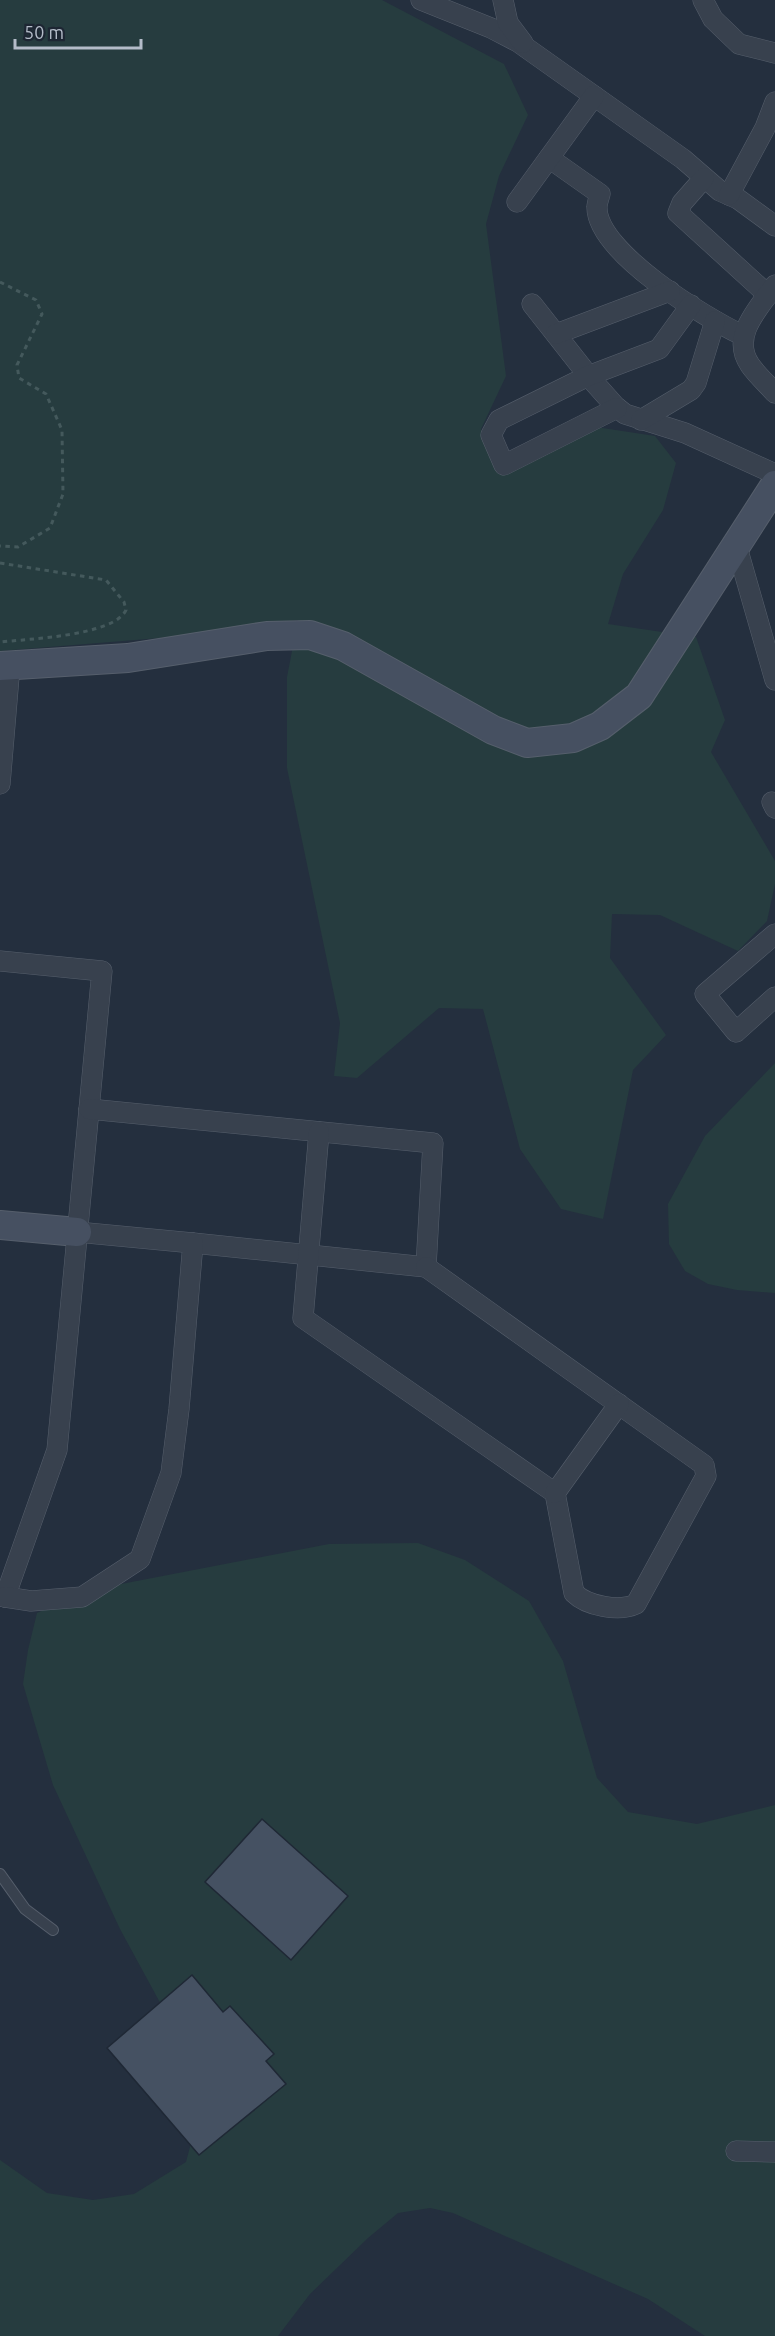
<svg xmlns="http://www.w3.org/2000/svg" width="775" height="2336" viewBox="0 0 775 2336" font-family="Ubuntu,sans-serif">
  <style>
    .green { fill: #263c3f }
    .building { fill: #455162; stroke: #1f2835; stroke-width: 1.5 }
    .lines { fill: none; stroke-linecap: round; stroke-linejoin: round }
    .lane-casing { stroke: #565f6c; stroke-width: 12 }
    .street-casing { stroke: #565f6c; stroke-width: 21 }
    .secondary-casing { stroke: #565f6c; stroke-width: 30 }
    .path { stroke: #44595c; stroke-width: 3; stroke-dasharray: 4.5 4.5; stroke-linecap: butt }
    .lane { stroke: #38414e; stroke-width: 10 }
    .street { stroke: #38414e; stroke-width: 20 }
    .secondary { stroke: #465061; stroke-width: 28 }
  </style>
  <rect width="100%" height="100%" fill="#242f3e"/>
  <g class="green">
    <polygon points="0,0 382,0 504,64 528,115 499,176 486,224 506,376 481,429 499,474 596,427 655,436 676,463 663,510 623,574 608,624 696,637 725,720 711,752 775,861 775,884 767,921 738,951 660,915 612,914 610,958 666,1035 633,1070 603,1219 561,1209 520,1149 483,1009 439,1008 357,1078 334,1076 340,1023 287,768 287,677 298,620 172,637 0,651"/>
    <polygon points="775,1063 775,1293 737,1290 708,1284 685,1271 669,1244 668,1204 705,1136"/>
    <polygon points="418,1543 465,1560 529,1601 563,1661 597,1778 628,1812 697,1824 775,1805 775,2336 705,2336 648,2299 453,2213 430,2208 398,2213 368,2238 310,2294 278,2336 0,2336 0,2160 47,2193 93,2200 134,2194 186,2162 199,2113 182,2043 120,1929 53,1785 23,1684 28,1650 37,1613 85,1591 329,1544"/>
  </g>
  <g class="building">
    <polygon points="262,1819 348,1896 291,1960 205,1882"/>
    <polygon points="192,1975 223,2012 230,2006 274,2054 266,2061 286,2084 199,2155 107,2048"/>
  </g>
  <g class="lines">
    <g class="lane-casing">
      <polyline id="lane" points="0,1874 25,1909 53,1930"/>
    </g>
    <g class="street-casing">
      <g id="street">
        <polyline points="421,0 491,28 518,42 683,159 720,191 738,199 775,226"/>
        <polyline points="503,0 508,23 523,43"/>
        <polyline points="703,0 713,19 739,44 775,53"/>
        <path d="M549,158L600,194C599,198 597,203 597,207C596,252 706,318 742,335"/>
        <polyline points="704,178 682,203 678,213 768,295"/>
        <polyline points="729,195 765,128 775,102"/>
        <polyline points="517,202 594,96"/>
        <path d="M775,285C759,308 730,336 750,365C757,375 767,384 775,393"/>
        <polyline points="532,304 591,379 615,406 625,414 685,433 775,474"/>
        <polyline points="556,334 670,291"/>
        <polyline points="617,408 504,465 491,435 499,420 588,376 659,349 691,305"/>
        <polyline points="641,420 691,390 696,383 715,321"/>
        <polyline points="736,544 775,680"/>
        <polyline points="0,784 10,665"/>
        <polyline points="772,802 775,808"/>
        <polyline points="775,934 705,994 736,1032 775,997"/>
        <polyline points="0,961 102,971 57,1450 5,1597 0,1595"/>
        <polyline points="89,1109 433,1143 426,1267 193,1243"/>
        <path d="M319,1132L303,1318L555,1493L574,1593C587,1606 619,1612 636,1604L706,1476L704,1465L426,1267"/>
        <polyline points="555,1493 619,1404"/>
        <polyline points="5,1597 31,1601 82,1597 140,1559 171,1473 179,1409 193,1243 77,1232"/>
        <polyline points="736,2151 775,2152"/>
      </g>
    </g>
    <g class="secondary-casing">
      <g id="secondary">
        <polyline points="0,666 128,658 267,636 310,635 343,646 493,730 527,743 573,738 600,726 639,696 775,485"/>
        <polyline points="0,1225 77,1232"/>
      </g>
    </g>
    <g class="path">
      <polyline points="0,282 36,300 42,314 17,365 19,378 46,394 62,430 63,494 50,528 18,547 0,546"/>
      <path d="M0,563L106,580L124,602L126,610C114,636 27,639 0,642"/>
    </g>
    <use href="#lane" class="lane"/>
    <use href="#street" class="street"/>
    <use href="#secondary" class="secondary"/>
  </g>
  <path d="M15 39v9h126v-9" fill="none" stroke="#b4bcc9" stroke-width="3"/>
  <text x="24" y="39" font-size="18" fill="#b4bcc9" stroke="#1d2633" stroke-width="4.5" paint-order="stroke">50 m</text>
</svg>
